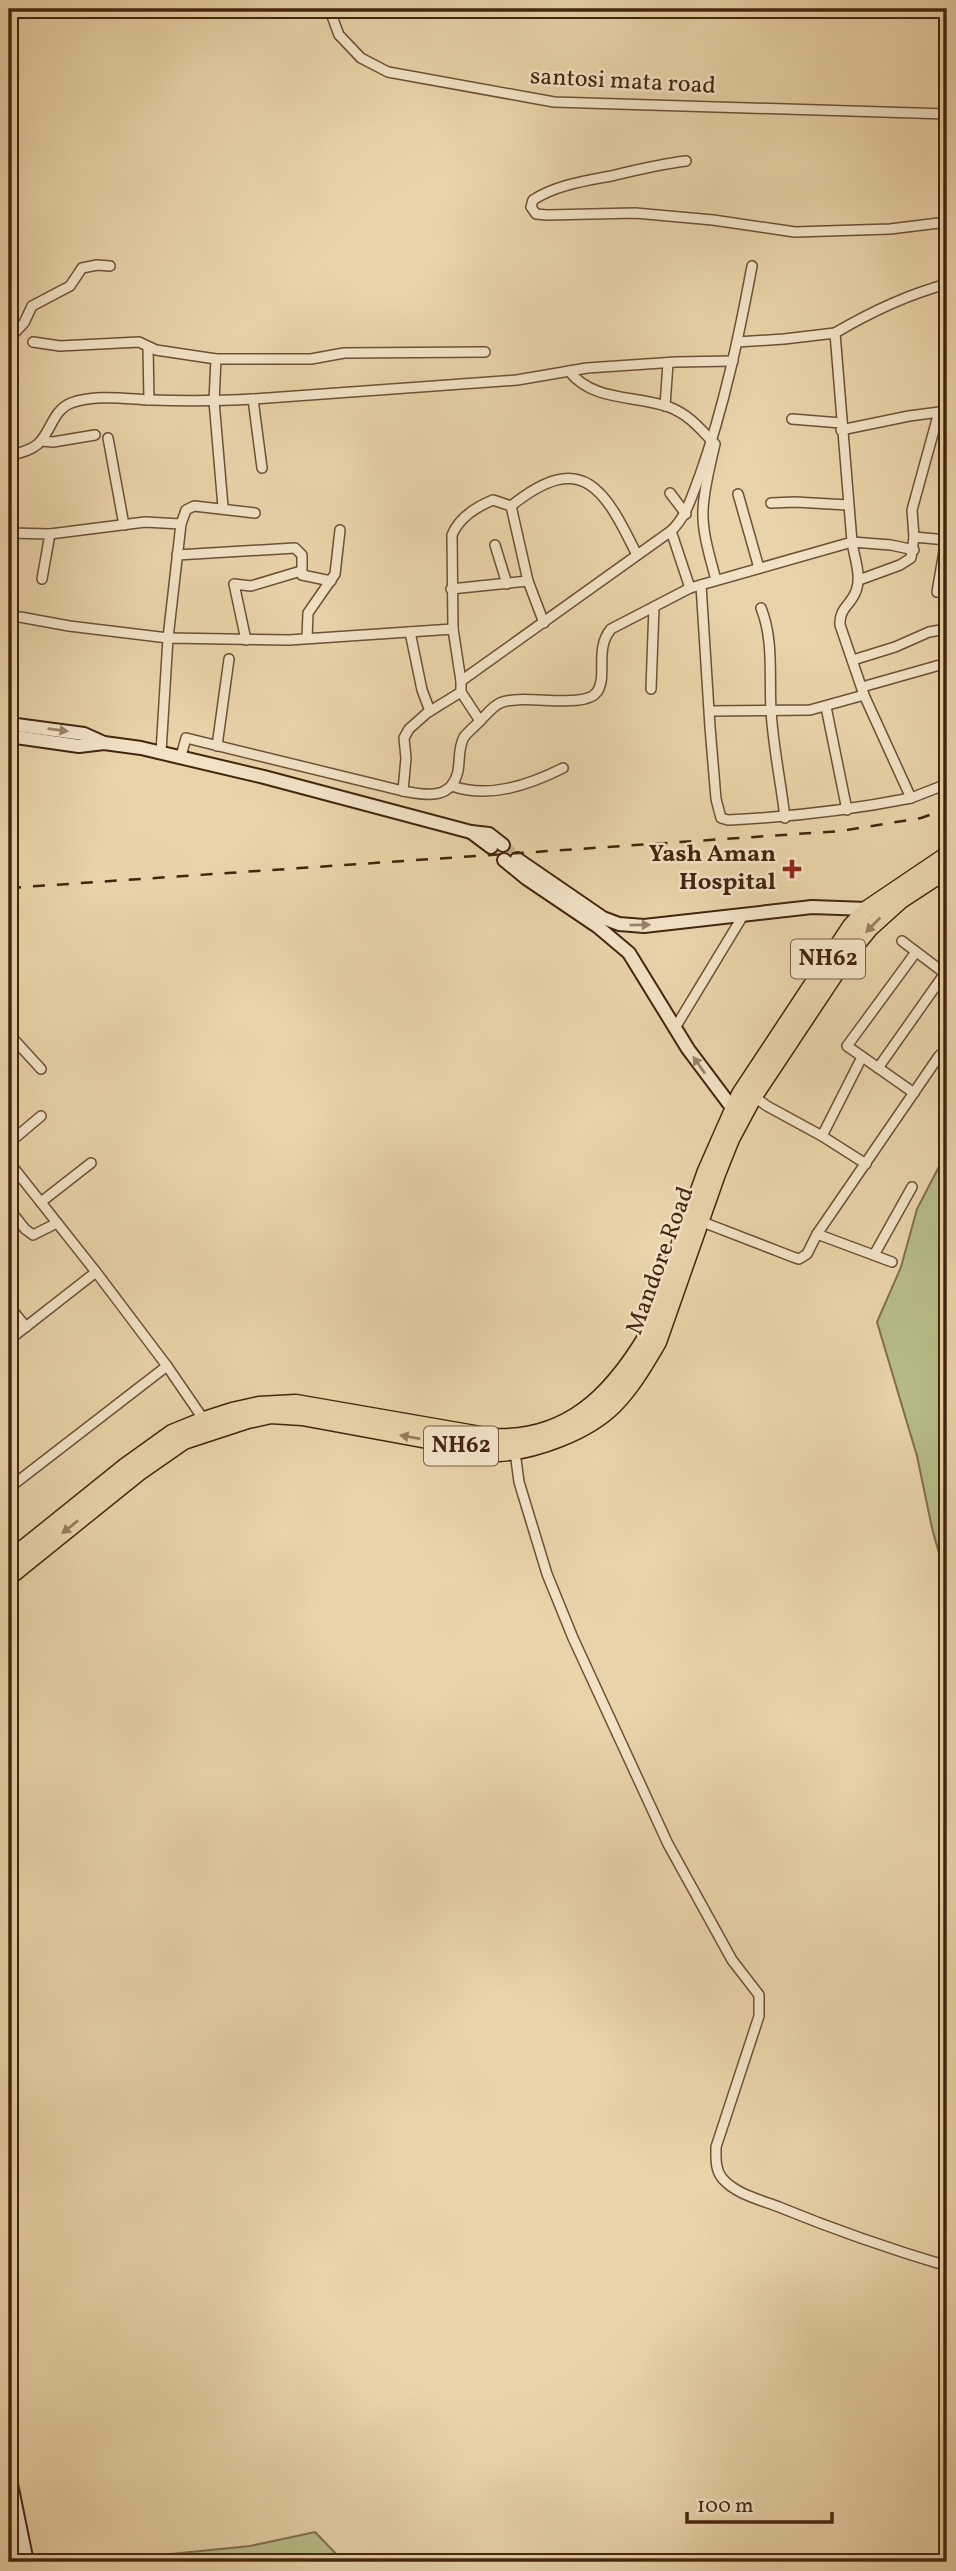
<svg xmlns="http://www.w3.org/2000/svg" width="956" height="2571" viewBox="0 0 956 2571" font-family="Vollkorn,serif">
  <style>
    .green { fill: #b7bc87; stroke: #7e704b; stroke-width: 2 }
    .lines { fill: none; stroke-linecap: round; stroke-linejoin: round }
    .secondary-tunnel { stroke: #c8b089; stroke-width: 12; stroke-dasharray: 12 6; stroke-linecap: butt }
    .street-casing { stroke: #6e5035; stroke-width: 12 }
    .secondary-casing { stroke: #45240f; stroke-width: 16 }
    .highway-casing { stroke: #45240f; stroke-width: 19 }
    .street { stroke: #f1e2c6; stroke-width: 9 }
    .secondary { stroke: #f1e2c6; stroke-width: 12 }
    .highway { stroke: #e9d3a8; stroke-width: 16 }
    .rail { stroke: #45240f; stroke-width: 2.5; stroke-dasharray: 12 12; stroke-linecap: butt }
    .oneway { fill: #9b836a }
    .oneway2 { fill: #977c5c }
    .poi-dot { fill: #8f2418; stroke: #f1e2c6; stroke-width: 2.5 }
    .labels { text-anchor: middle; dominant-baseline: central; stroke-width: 5; stroke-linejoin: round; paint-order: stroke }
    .shield { fill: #f1e2c6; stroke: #795d46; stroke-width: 2 }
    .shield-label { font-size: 23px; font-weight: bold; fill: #45240f }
    .street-label { font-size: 24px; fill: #45240f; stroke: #f1e2c6 }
    .poi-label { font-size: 24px; font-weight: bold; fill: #45240f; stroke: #f1e2c6; text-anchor: end }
  </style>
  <rect width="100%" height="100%" fill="#e9d3a8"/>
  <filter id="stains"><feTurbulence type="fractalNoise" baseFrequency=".00286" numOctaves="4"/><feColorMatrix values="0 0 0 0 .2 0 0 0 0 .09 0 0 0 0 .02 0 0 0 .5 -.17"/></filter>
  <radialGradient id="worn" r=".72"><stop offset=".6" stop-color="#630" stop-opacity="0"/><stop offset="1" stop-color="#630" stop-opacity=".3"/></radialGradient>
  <g class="green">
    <polygon points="947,1151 947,1582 932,1528 917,1456 877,1322 901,1267 917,1209"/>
    <polygon points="315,2532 344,2562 146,2562 151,2556 250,2546"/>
  </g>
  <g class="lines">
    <polyline class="secondary-tunnel" points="503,845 517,859"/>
    <g class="street-casing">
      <g id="street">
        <polyline points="333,9 332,16 339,35 361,58 388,72 554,102 947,114"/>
        <path d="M686,161C660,164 636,170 611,176C585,181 556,185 533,200L531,207L536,214L547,215L635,213L713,220L795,232L890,229L947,222"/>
        <path d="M835,333C869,313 909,294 947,284"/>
        <polyline points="9,339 24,323 32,306 70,286 82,268 97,265 110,266"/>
        <polyline points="33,342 60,346 139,342 156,350 216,359 311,359 344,353 485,352"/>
        <polyline points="148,347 149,400"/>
        <polyline points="216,359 214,401 223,507"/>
        <path d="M569,371C593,402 636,395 669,407C690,415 700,429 715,444C710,466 704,487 703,510C702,533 710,557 716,580"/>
        <polyline points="253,399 262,468"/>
        <polyline points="665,406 668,363"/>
        <polyline points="792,419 841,423"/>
        <polyline points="841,430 909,416 947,411"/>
        <polyline points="108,438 124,525"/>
        <polyline points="41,441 53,442 95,435"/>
        <path d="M9,456C19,453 30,451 38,444C51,432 53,410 71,403C95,394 126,399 151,400C185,401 219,401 253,399L517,380L587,368L676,362L733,361"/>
        <polyline points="670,493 686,514"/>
        <polyline points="738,494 759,568"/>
        <polyline points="771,503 795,502 848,505"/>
        <path d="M511,506C583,448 605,490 637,555"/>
        <polyline points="181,524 186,510 194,506 255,513"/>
        <polyline points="671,531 690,588"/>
        <polyline points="9,533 50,534 42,579"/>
        <polyline points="914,537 947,540"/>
        <polyline points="495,545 507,584"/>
        <path d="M914,550L891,545L852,542C854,557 862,576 856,591C851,605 839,608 840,625L864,695L911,798L947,784"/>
        <polyline points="177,555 295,548 302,555 302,575 331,581"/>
        <polyline points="859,580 900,565 911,558 914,537 912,510 939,412"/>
        <path d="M701,585L710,727L716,799L721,818L728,820C790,817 850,810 911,798"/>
        <polyline points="451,589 528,581"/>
        <polyline points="937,592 946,540"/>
        <path d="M761,608C774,640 769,677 771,710C773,747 781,782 785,818"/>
        <polyline points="20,617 69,626 168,638 181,524 145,522 50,534"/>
        <path d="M453,629L452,535C459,518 476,507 493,500L511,506L528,581L544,623"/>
        <polyline points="410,632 422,690 430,711"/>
        <polyline points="307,638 308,613 335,574 340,530"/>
        <polyline points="246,640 234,584 251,586 301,571"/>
        <polyline points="853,660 895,647 929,632 947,629"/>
        <path d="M461,681V692L480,721C486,715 493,706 500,703C522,693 584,710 597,692C608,676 594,649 611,629L690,588L852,542L835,333L784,339L737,342"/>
        <polyline points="862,687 947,663"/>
        <polyline points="651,689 654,607"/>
        <polyline points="826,707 847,810"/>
        <polyline points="710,711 810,710 864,695"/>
        <polyline points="945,712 946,663"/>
        <polyline points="217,746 229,659"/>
        <path d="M161,752L168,638L289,640L453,629L461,681L671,531C687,516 692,495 700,475C724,407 739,336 752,266"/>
        <path d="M181,756L186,738L403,791C426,795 451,801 458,771C460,760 458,748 464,737C468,732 475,726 480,721"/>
        <path d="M452,786C489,799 529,785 563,768"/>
        <polyline points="403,791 406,758 404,738 409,729 427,713 461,692"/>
        <polyline points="902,941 947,975"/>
        <polyline points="675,1028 744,914"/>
        <polyline points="9,1034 41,1069"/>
        <polyline points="878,1068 945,973"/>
        <polyline points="914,1093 847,1046 916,952"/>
        <polyline points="752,1095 767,1106 822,1136 862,1057"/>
        <polyline points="822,1136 866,1164"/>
        <polyline points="9,1143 41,1116"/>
        <polyline points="9,1162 96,1272 9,1340"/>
        <polyline points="41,1202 91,1163"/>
        <polyline points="9,1209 25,1229 33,1235 57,1223"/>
        <polyline points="700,1221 793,1257 799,1259 807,1254 817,1234 939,1056 947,1049"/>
        <polyline points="817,1234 892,1262"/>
        <polyline points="874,1255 912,1187"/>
        <polyline points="9,1306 26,1327"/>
        <polyline points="167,1366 204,1420"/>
        <path d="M515,1452L519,1482L547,1574L573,1638L668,1844L732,1960L759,1995V2016L716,2147C716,2158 715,2169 722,2178C735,2194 761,2200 779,2207C835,2230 890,2249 947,2266"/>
        <polyline points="9,1488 167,1366 96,1272"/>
      </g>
    </g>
    <g class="secondary-casing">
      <g id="secondary">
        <polyline points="9,724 84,734 104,743"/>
        <polyline points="9,736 79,746 104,743 141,748 264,777 471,832 489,834 503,845"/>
        <polyline points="471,832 491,847"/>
        <polyline points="517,859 603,918 619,924 644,926 812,907 867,909"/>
        <polyline points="504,860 526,878 597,926 629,953 688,1049 736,1113"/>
        <polyline points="9,2474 27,2562"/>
      </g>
    </g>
    <g class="highway-casing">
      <g id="highway">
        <path d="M9,1560L126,1466L172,1433L204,1420L232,1411L259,1405L296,1403L492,1437C567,1441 611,1396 647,1336L706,1171L740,1094L851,926L867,909L947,855"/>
        <path d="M9,1577L138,1473L184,1441L248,1420L271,1415L302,1417L498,1453C535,1451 587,1432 614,1405C632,1387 645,1364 658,1342L717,1174L731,1139L754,1096L847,956L870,928L901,900L947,870"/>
      </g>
    </g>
    <use href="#street" class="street"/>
    <use href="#secondary" class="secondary"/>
    <use href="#highway" class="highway"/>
    <polyline class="rail" points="9,888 841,831 921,818 947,809"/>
  </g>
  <defs><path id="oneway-solid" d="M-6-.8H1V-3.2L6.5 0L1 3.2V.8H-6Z" transform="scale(1.75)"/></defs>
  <g class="oneway">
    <use href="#oneway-solid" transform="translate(58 730) rotate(7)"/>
    <use href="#oneway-solid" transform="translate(640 925) rotate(-1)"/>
    <use href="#oneway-solid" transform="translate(699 1065) rotate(-125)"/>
  </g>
  <g class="oneway2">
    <use href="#oneway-solid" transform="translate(873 925) rotate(134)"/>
    <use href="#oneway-solid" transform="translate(410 1437) rotate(-170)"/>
    <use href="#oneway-solid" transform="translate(70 1527) rotate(141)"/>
  </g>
  <path class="poi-dot" d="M788.5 858.5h7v7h7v7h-7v7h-7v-7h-7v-7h7z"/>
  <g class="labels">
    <g class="shield">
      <rect x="791" y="939.5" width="74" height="39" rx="5"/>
      <rect x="424" y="1426.5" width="74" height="39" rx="5"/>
    </g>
    <g class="shield-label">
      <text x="828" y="959">NH62</text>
      <text x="461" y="1446">NH62</text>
    </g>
    <g class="street-label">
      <text transform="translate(623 82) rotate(3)">santosi mata road</text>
      <text transform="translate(661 1261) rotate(-70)">Mandore Road</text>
    </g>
    <g class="poi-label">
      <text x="776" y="855">Yash Aman<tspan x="776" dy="28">Hospital</tspan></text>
    </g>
  </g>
  <rect width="956" height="2571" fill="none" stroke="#e9d3a8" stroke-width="35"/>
  <rect x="10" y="10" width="935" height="2550" fill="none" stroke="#45240f" stroke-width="3.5"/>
  <rect x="18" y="18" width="921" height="2536" fill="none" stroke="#45240f" stroke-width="2"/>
  <path d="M687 2512v10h145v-10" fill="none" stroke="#45240f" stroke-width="3.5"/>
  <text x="697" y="2512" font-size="21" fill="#45240f" stroke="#f1e2c6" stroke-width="5" paint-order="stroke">100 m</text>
  <rect width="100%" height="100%" filter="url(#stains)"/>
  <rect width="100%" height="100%" fill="url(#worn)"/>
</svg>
